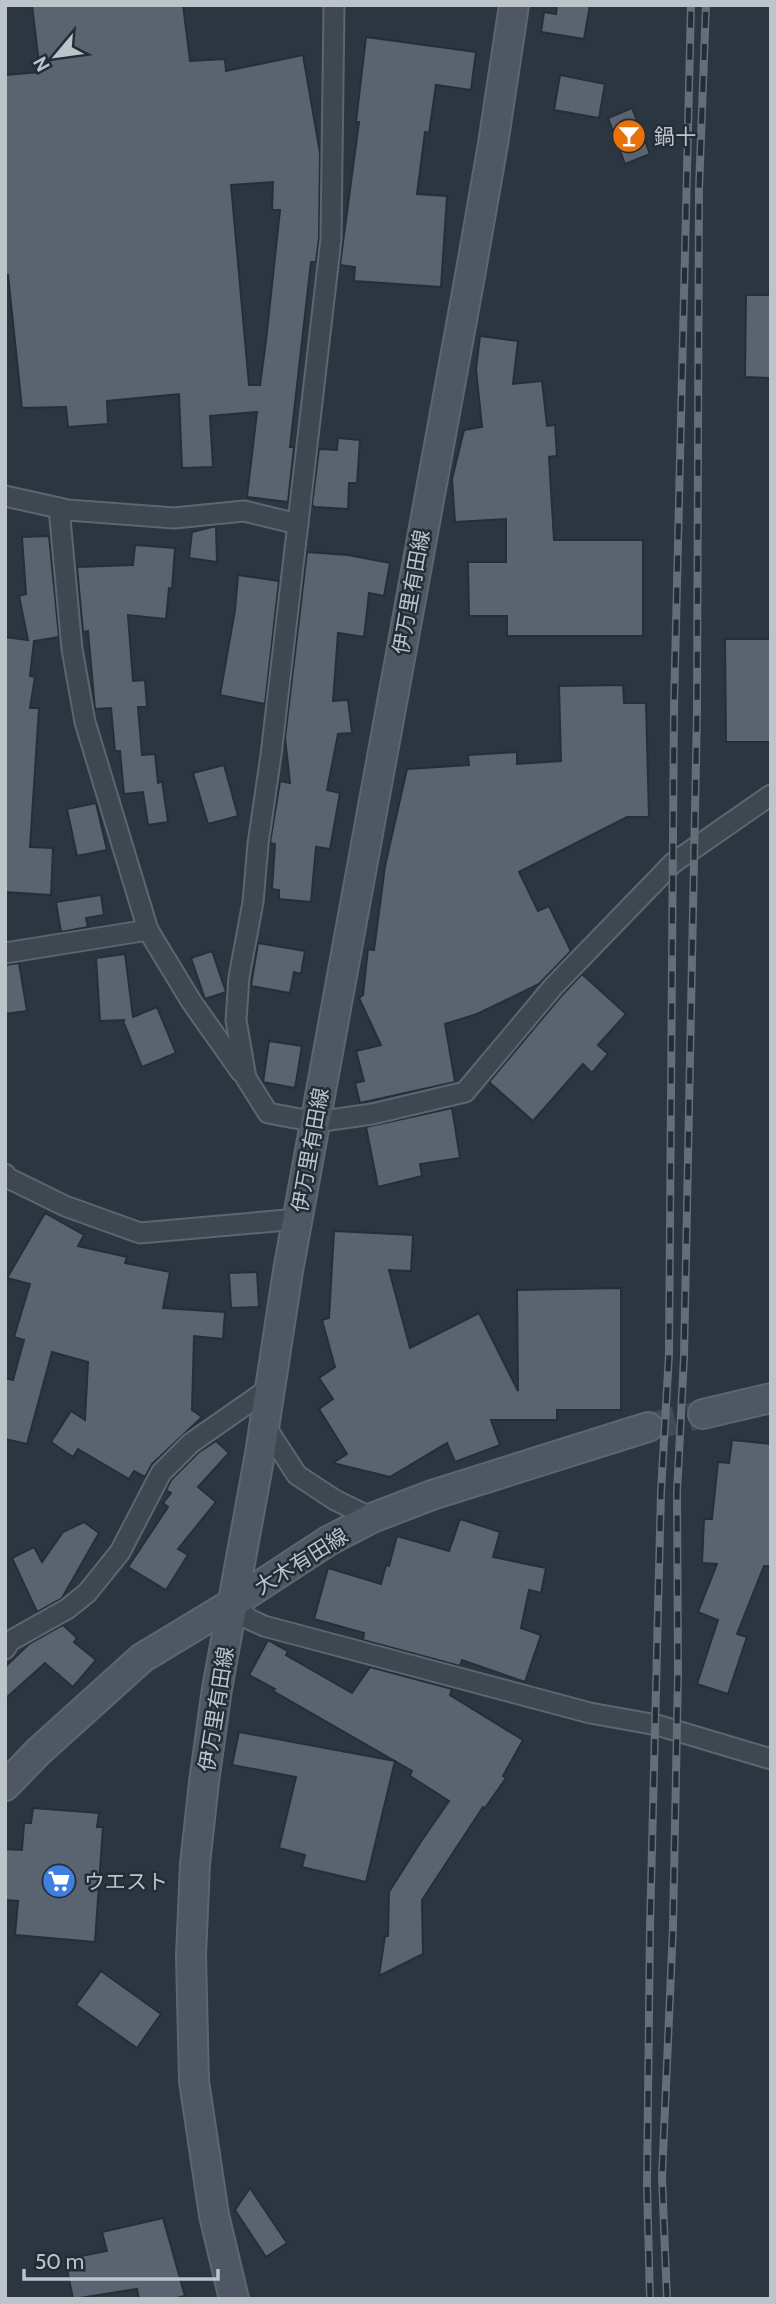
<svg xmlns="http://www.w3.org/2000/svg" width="776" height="2304" viewBox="0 0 776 2304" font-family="Cabin,'Noto Sans JP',sans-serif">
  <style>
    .building { fill: #5a6470; stroke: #262f38; stroke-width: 2; fill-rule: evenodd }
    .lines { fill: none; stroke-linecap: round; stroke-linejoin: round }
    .secondary-tunnel { stroke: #414b56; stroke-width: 28; stroke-dasharray: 28 14; stroke-linecap: butt }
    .street-casing { stroke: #5d666e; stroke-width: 23 }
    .secondary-casing { stroke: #5d666e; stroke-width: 32 }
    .street { stroke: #3f4851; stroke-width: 19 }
    .secondary { stroke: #4e5763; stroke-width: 28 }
    .rail-casing { stroke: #646e79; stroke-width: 8 }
    .rail { stroke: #242d36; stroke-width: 5; stroke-dasharray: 16; stroke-linecap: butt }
    .labels { text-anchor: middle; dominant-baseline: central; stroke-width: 5; stroke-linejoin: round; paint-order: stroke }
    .poi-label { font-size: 21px; fill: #bcc3cb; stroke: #242d36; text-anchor: start }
    .street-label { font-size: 21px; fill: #bcc3cb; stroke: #242d36 }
  </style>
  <rect width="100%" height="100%" fill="#2b3641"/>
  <g class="building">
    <path d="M32,5H183L190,61L225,59L226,71L303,55L320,153L319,238L316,262H311L290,447H294L288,502L247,497L257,412L210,416L213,467L182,468L179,394L107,401L108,424L68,427L66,407L22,408L8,275H5V75L40,72ZM273,182L272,210H280L266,341L260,385H249L231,185Z"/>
    <polygon points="557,5 590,5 584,39 541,32 544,12 556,14"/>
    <polygon points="366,37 476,52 471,90 436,85 429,133 425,132 417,194 447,196 441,287 354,281 355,267 340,265 359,122 356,122"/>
    <polygon points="560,75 605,84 599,118 554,110"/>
    <polygon points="632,108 650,154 625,164 608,118"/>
    <polygon points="746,295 771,295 771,378 745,377"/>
    <polygon points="480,336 518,341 513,384 542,381 547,426 555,425 557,456 549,457 554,540 643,540 643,636 507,636 507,616 469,616 468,562 506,562 506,519 455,522 452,479 464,430 482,427 476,369"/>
    <polygon points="338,438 360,440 357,483 349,483 348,509 315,507 312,505 319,449 337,450"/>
    <polygon points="216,526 217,562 189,558 192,532"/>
    <polygon points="49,536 59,637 34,641 30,676 35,677 30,708 39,708 30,847 53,848 51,895 5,892 5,637 28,640 19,596 26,594 22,537"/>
    <polygon points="135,545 175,548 172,589 169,588 166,619 128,615 133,681 145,680 147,707 138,707 142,755 155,754 158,783 162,781 168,822 148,825 143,792 124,794 120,751 115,751 111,708 95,709 88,631 83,632 77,567 133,565"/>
    <polygon points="307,552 348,555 390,563 384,596 369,593 364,637 338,633 333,701 348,700 352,733 338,734 327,790 340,793 330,849 316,847 311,902 279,899 279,890 272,889 275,844 270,843 280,781 290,783 285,738"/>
    <polygon points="238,575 279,581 265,704 220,695 235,610"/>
    <polygon points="725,639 771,639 771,742 726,742"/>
    <polygon points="623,685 624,703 646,703 649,817 627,817 519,872 538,911 549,906 571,951 539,984 477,1014 445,1024 455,1082 360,1103 355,1083 364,1081 356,1051 381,1045 359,998 363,995 368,949 374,950 385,866 407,769 469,765 468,755 517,752 517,764 561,761 559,686"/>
    <polygon points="224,765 238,816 208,824 193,773"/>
    <polygon points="96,803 107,850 77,856 67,809"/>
    <polygon points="101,895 104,915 86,918 88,927 61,932 56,902"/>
    <polygon points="258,943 305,951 301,974 294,972 290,993 251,986"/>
    <polygon points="212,951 226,992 205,999 191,958"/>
    <polygon points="125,954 133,1017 157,1007 176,1053 142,1067 123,1021 125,1020 100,1021 96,958"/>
    <polygon points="19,963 27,1011 5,1014 5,965"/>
    <polygon points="582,974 626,1014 598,1045 608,1054 592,1073 583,1064 533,1121 489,1082 562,995"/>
    <polygon points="269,1041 302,1046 295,1088 263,1082"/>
    <polygon points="452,1108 460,1158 420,1164 422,1176 378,1187 366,1127"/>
    <polygon points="45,1213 84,1235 78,1246 127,1257 125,1263 170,1272 163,1308 225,1312 223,1339 194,1336 192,1410 202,1417 152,1464 145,1477 134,1471 129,1479 78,1449 73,1457 51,1442 71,1411 85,1420 88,1362 52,1352 27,1444 5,1439 5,1378 13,1380 24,1340 14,1337 30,1284 7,1278"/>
    <polygon points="334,1231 413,1235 411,1271 389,1270 410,1348 479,1313 518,1391 517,1290 621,1288 621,1410 557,1410 557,1420 491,1420 500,1445 455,1462 447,1443 390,1477 333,1463 347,1454 319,1409 333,1399 319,1378 335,1367 322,1320 329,1318"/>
    <polygon points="257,1272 259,1307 231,1308 229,1273"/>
    <polygon points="732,1440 771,1444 771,1566 764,1566 737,1634 747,1637 728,1694 697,1684 718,1620 698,1612 717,1564 702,1563 704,1519 712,1519 718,1462 729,1463"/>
    <polygon points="216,1441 229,1453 198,1487 216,1502 178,1549 188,1555 166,1590 128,1567 168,1507 163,1503 171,1493 166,1490 171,1480 199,1452"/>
    <polygon points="460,1519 500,1532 493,1557 546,1568 541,1593 529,1590 521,1628 541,1635 525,1682 462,1660 460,1666 363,1640 364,1633 314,1619 328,1568 381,1584 386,1565 389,1566 397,1536 449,1551"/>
    <polygon points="84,1522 99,1533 62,1598 37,1612 12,1558 34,1547 42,1562 63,1532"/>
    <polygon points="63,1625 77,1638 74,1642 96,1660 73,1687 45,1663 5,1699 5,1667 29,1644"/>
    <polygon points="268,1640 288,1651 286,1655 352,1693 370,1667 452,1689 450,1695 523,1740 503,1776 506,1778 485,1808 483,1807 422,1900 423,1954 379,1976 385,1936 388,1936 389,1892 420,1843 449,1801 410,1776 412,1771 273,1691 275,1689 249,1675"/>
    <polygon points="239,1732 395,1761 366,1882 302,1867 305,1855 279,1848 296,1777 232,1765"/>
    <polygon points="33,1808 99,1813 97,1827 103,1827 95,1942 15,1935 18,1901 5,1900 5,1849 22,1850 24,1823 31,1823"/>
    <polygon points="101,1971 161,2014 137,2048 76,2005"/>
    <polygon points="250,2188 287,2243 266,2257 235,2210"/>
    <polygon points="163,2218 185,2296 172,2299 139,2299 137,2289 73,2299 65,2259 107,2251 102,2232"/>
  </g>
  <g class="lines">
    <polyline class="secondary-tunnel" points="648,1427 703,1414"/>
    <g class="street-casing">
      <g id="street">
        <polyline points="334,5 331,239 271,755 258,844 253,902 239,977 236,1020 246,1078 268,1113 316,1122 372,1114 465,1092 553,987 673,863 771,795"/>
        <polyline points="5,496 68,510 174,518 244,511 298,524"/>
        <polyline points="59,508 72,649 85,722 148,930 191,1001 241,1072"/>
        <polyline points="5,953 148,930"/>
        <polyline points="5,1174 6,1177 65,1206 140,1233 298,1219"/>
        <polyline points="265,1426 297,1475 335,1500 372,1518"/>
        <polyline points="233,1603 249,1619 264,1626 590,1713 657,1725 771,1759"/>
        <polyline points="5,1649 10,1641 67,1609 87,1593 120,1552 161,1473 191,1443 271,1387"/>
      </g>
    </g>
    <g class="secondary-casing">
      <g id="secondary">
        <polyline points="703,1414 771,1398"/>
        <polyline points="5,1786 39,1751 142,1658 233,1603 328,1541 372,1518 432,1495 648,1427"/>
        <polyline points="234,2299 214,2215 194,2081 191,1956 195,1864 204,1782 217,1689 260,1454 288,1271 470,276 493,144 514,5"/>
      </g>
    </g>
    <use href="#street" class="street"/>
    <use href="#secondary" class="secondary"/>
    <g class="rail-casing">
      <g id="rail">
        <polyline points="650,2299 647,2185 650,1927 661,1492 669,1354 674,708 691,5"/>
        <polyline points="667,2299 662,2177 673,1927 678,1674 677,1492 684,1357 697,712 699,189 706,5"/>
      </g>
    </g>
    <use href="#rail" class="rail"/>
  </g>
  <defs>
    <g id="bar-disc" transform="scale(1.75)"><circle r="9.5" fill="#e8710a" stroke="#242d36"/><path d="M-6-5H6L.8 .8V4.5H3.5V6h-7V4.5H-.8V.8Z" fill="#fff"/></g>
    <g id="supermarket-disc" transform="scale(1.75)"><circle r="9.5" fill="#3f7fe0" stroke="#242d36"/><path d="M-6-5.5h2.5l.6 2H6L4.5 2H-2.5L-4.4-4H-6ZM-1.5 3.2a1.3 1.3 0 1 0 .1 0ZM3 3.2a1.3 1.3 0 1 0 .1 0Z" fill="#fff"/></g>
  </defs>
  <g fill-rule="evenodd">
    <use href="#bar-disc" x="629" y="136"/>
    <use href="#supermarket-disc" x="59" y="1881"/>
  </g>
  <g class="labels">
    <g class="poi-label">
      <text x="654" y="136">鍋十</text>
      <text x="84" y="1881">ウエスト</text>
    </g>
    <g class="street-label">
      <text transform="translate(411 592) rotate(-80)">伊万里有田線</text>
      <text transform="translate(310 1150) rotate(-80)">伊万里有田線</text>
      <text transform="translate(301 1561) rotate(-32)">大木有田線</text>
      <text transform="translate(216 1709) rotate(-81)">伊万里有田線</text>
    </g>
  </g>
  <rect width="776" height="2304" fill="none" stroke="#bcc3cb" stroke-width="14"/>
  <g transform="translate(56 56) rotate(241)" stroke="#242d36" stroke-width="5" paint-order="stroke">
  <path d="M0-5L12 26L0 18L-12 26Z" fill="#bcc3cb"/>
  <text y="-10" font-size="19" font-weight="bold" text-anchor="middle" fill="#bcc3cb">N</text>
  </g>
  <path d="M24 2269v10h194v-10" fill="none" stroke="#bcc3cb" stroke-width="3.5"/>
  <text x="35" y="2269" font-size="21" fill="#bcc3cb" stroke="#242d36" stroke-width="5" paint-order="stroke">50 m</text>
</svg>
